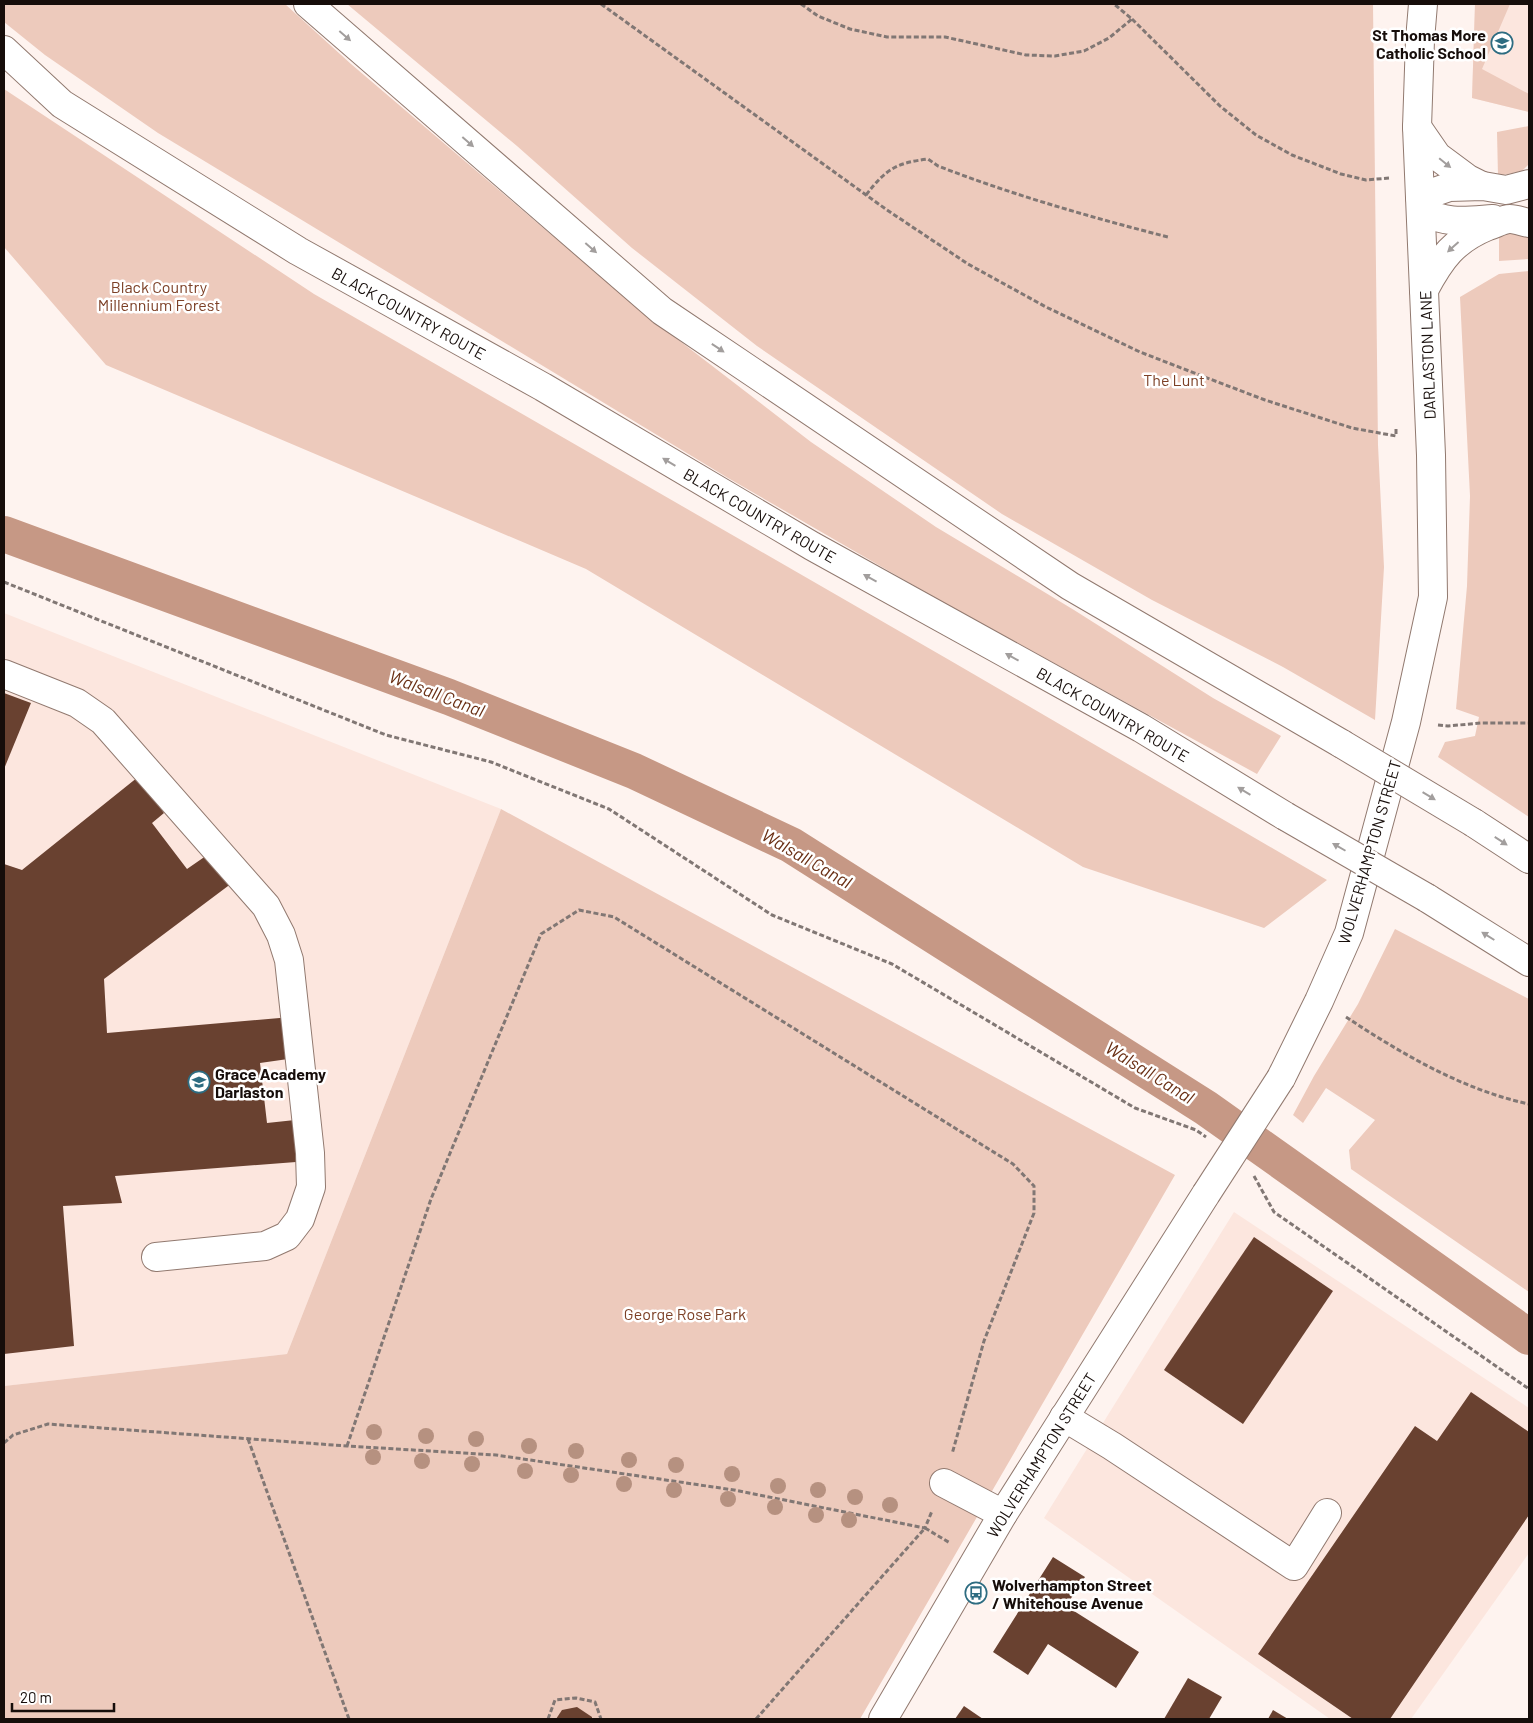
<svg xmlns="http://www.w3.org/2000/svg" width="1533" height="1723" viewBox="0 0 1533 1723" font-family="Barlow,sans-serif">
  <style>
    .built { fill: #fce6de }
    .green { fill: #edcabc }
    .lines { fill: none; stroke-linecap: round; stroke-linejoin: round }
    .canal { stroke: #c69885; stroke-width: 36 }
    .building { fill: #694130 }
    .minor-casing { stroke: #91796f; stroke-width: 30 }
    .highway-casing { stroke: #91796f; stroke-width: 30 }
    .path { stroke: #817774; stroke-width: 3; stroke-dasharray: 5 2.5; stroke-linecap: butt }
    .minor { stroke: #fff; stroke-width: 28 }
    .highway { stroke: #fff; stroke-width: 28 }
    .minor-bridge-casing { stroke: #91796f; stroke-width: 30; stroke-linecap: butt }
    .highway-bridge-casing { stroke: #91796f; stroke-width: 30; stroke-linecap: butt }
    .minor-bridge { stroke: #fff; stroke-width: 28 }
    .highway-bridge { stroke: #fff; stroke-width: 28 }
    .tree { fill: #b69180 }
    .oneway { fill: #a29e9d }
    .labels { text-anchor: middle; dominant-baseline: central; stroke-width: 5; stroke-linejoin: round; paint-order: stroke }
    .poi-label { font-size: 16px; font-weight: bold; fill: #160d0a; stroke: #fff; text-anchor: start }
    .park-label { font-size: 16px; fill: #7c4026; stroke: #fff }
    .street-label { font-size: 16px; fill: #160d0a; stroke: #fff }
    .water-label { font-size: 18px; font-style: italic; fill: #6a3015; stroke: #fff }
  </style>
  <rect width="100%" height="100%" fill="#fef3ef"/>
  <g class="built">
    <polygon points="1475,4 1529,4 1529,112 1472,98"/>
    <polygon points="4,613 501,809 287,1354 4,1386"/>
    <polygon points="1234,1212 1529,1408 1529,1553 1411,1719 1330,1719 1044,1518"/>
  </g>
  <g class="green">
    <polygon points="4,4 285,4 351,64 541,226 672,335 811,442 936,527 1074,610 1213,698 1281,736 1257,774 939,600 728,478 158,133 45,55 4,22"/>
    <polygon points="347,4 1373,4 1378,445 1384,567 1375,720 1283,667 1152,600 1002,514 757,346 632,248 517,146"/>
    <polygon points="1475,4 1510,4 1482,69 1529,94 1529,112 1472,98"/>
    <polygon points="4,89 314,294 951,661 1327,880 1264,928 1083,867 586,569 106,365 4,247"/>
    <polygon points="1529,126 1528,165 1522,171 1498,176 1497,132"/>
    <polygon points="1514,233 1529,235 1529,259 1499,261 1499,234"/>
    <polygon points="1529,271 1529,817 1438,757 1445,742 1475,736 1479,717 1456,709 1467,586 1470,496 1460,297 1499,274"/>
    <polygon points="501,809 1175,1175 860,1719 4,1719 4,1386 287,1354"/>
    <polygon points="1395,929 1529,999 1529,1292 1351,1169 1349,1150 1375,1120 1326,1088 1303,1123 1293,1115 1314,1076 1358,1004"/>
  </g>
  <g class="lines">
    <polyline class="canal" points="4,534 449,697 634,771 791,845 1206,1108 1529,1337"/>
  </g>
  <g class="building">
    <polygon points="4,693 31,703 4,769"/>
    <polygon points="138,777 164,813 152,823 187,869 213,851 236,880 104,979 107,1033 291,1017 295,1058 260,1063 267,1123 295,1120 296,1162 115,1176 122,1203 63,1206 74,1346 4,1354 4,864 22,870"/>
    <polygon points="1254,1237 1333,1291 1243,1424 1164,1370"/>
    <polygon points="1471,1392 1529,1432 1529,1515 1390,1719 1353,1719 1258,1654 1415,1426 1437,1441"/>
    <polygon points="1053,1557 1085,1577 1066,1606 1139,1652 1116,1688 1048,1644 1028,1675 993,1652"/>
    <polygon points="1188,1678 1222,1697 1209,1719 1164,1719"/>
    <polygon points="964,1706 983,1719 955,1719"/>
    <polygon points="577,1707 592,1717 592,1719 556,1719 562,1710"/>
    <polygon points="1273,1710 1288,1719 1268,1719"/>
  </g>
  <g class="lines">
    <g class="minor-casing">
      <g id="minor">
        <polyline points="1417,127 1437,156 1468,179 1482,186"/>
        <polyline points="1420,197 1449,187 1483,186 1506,190 1529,184"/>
        <path d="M1421,211C1449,224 1463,221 1493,219"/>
        <path d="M1424,290C1441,258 1454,240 1488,226C1495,224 1503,219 1510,219C1516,219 1523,222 1529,223"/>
        <polyline points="4,674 77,703 103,721 266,906 281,935 289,960 310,1153 311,1187 300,1219 287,1236 265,1246 156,1257"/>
        <polyline points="1281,1078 1319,1001 1349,933 1406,722 1433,597 1431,455 1417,127 1420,40 1423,4"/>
        <polyline points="1064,1417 1112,1446 1294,1566 1327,1513"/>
        <polyline points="944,1483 1003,1514"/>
        <polyline points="883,1719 1003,1514 1206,1194"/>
      </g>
    </g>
    <g class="highway-casing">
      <g id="highway">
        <polyline points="308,4 662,311 1070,586 1342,744"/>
        <polyline points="4,50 62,104 298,251 543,387 812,546 1141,728 1285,816"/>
        <polyline points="1474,823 1529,859"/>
        <polyline points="1427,898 1529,962"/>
      </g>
    </g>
    <g class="path">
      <polyline points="601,4 887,210 968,264 1046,307 1140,352 1202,376 1265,400 1352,428 1396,436 1396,428"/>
      <polyline points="801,4 818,16 850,29 887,37 945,37 1026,55 1055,56 1084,51 1109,38 1132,19 1114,4"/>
      <polyline points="1132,19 1220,106 1256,135 1292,155 1341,174 1366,180 1389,178"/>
      <path d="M866,195C886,169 896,163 928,159L938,166C1013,195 1090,217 1168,237"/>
      <polyline points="4,582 386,735 491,762 609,809 772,915 892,964 1135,1108 1196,1130 1206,1137"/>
      <polyline points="1438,725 1448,726 1481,723 1529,723"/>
      <path d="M1346,1017C1402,1054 1463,1090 1529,1104"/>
      <polyline points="1254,1176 1274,1212 1529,1389"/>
      <polyline points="248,1439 349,1719"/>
      <polyline points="4,1443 13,1435 48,1424 347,1446 496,1455 734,1490 925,1528 932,1511"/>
      <polyline points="347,1446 431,1199 541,934 579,910 614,917 1013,1164 1034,1186 1034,1213 984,1341 952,1454"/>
      <polyline points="548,1719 555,1700 576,1698 595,1702 601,1719"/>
      <polyline points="756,1719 925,1528 950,1543"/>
    </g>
    <use href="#minor" class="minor"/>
    <use href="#highway" class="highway"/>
    <g class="minor-bridge-casing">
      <polyline id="minor-bridge" points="1206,1194 1281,1078"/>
    </g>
    <g class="highway-bridge-casing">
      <g id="highway-bridge">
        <polyline points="1342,744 1474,823"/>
        <polyline points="1285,816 1427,898"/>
      </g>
    </g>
    <use href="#minor-bridge" class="minor-bridge"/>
    <use href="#highway-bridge" class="highway-bridge"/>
  </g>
  <g class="tree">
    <circle cx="374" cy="1432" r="8"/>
    <circle cx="426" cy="1436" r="8"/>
    <circle cx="476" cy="1439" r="8"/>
    <circle cx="529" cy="1446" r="8"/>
    <circle cx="576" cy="1451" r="8"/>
    <circle cx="373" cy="1457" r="8"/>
    <circle cx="629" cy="1460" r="8"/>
    <circle cx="422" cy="1461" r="8"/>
    <circle cx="472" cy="1464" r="8"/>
    <circle cx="676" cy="1465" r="8"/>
    <circle cx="525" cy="1471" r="8"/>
    <circle cx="732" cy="1474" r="8"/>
    <circle cx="571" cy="1475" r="8"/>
    <circle cx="624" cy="1484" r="8"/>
    <circle cx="778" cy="1486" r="8"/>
    <circle cx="674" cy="1490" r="8"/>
    <circle cx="818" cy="1490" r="8"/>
    <circle cx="855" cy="1497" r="8"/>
    <circle cx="728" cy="1499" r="8"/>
    <circle cx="890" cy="1505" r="8"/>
    <circle cx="775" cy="1507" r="8"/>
    <circle cx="816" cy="1515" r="8"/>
    <circle cx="849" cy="1520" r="8"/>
  </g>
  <defs><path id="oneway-solid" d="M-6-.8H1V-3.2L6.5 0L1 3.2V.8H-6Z" transform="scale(1.25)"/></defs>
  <g class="oneway">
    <use href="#oneway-solid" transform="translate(345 36) rotate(41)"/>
    <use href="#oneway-solid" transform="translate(468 142) rotate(41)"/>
    <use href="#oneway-solid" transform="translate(1445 163) rotate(39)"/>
    <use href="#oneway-solid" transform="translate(1453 247) rotate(138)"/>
    <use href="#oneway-solid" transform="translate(591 248) rotate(41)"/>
    <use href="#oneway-solid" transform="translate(718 348) rotate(34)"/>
    <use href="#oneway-solid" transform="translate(669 462) rotate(-149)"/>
    <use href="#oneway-solid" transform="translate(870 578) rotate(-151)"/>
    <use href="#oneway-solid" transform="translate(1012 657) rotate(-151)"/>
    <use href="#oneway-solid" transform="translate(1244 791) rotate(-149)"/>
    <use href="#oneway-solid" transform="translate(1429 796) rotate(31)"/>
    <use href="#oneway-solid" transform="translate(1501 841) rotate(33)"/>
    <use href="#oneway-solid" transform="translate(1339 847) rotate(-150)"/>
    <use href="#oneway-solid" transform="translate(1488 936) rotate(-148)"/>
  </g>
  <defs>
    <g id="school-ring" transform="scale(1.125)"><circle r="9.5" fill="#fff" stroke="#2d6c81" stroke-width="1.5"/><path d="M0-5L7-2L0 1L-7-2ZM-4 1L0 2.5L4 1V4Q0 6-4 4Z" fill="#2d6c81"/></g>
    <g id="bus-ring" transform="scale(1.125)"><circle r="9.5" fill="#fff" stroke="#2d6c81" stroke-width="1.5"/><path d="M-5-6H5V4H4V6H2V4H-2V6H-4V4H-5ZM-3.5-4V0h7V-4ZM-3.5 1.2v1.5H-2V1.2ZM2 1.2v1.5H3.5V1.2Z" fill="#2d6c81"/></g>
  </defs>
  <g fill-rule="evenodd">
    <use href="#school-ring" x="1502" y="43"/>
    <use href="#school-ring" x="199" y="1082"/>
    <use href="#bus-ring" x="976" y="1593"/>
  </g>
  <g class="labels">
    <g class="poi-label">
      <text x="1486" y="34" text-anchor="end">St Thomas More<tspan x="1486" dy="18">Catholic School</tspan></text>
      <text x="215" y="1073">Grace Academy<tspan x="215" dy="18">Darlaston</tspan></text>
      <text x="992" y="1584">Wolverhampton Street<tspan x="992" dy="18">/ Whitehouse Avenue</tspan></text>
    </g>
    <g class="park-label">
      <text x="159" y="286">Black Country<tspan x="159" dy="18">Millennium Forest</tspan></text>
      <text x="1174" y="379">The Lunt</text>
      <text x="685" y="1313">George Rose Park</text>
    </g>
    <g class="street-label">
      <text transform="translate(409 313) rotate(29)">BLACK COUNTRY ROUTE</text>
      <text transform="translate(1427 355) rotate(-92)">DARLASTON LANE</text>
      <text transform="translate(760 515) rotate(30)">BLACK COUNTRY ROUTE</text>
      <text transform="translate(1113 714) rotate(30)">BLACK COUNTRY ROUTE</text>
      <text transform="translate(1369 852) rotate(-74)">WOLVERHAMPTON STREET</text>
      <text transform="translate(1041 1455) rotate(-58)">WOLVERHAMPTON STREET</text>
    </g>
    <g class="water-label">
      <text transform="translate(437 693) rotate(21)">Walsall Canal</text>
      <text transform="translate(807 858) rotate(30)">Walsall Canal</text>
      <text transform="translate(1150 1072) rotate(32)">Walsall Canal</text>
    </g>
  </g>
  <rect width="1533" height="1723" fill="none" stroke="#160d0a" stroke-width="10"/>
  <path d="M12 1703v8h102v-8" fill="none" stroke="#160d0a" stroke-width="2.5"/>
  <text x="20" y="1703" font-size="15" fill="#160d0a" stroke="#ffffff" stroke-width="4" paint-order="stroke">20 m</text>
</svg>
